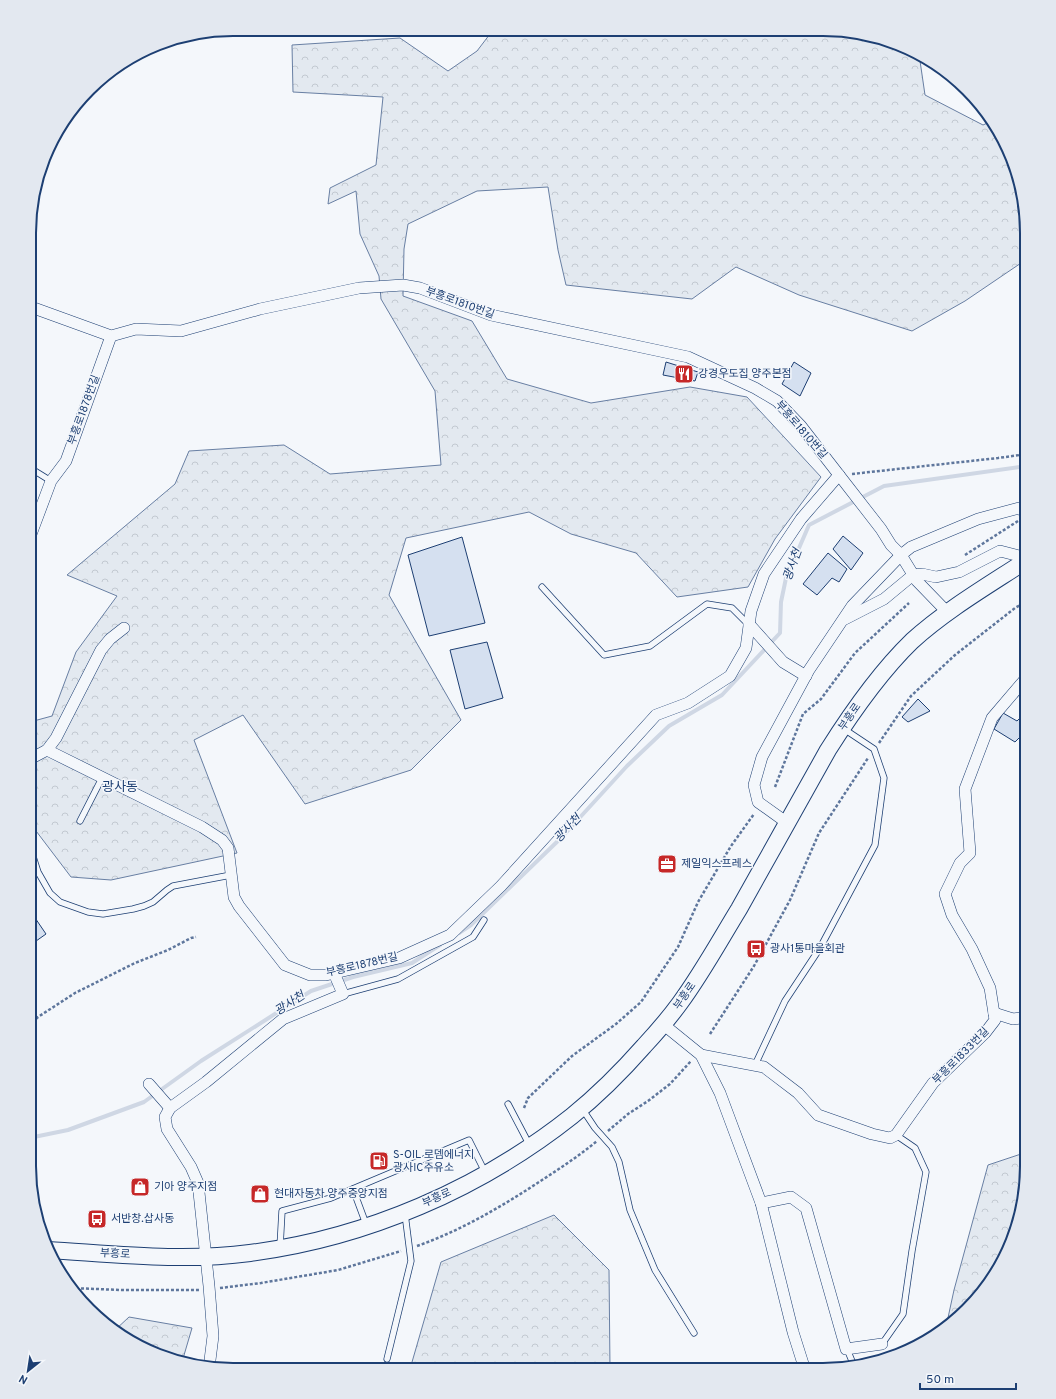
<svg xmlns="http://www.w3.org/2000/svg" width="1056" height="1399" viewBox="0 0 1056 1399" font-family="Overpass,'Noto Sans KR',sans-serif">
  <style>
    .forest { fill: url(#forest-crowns); stroke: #687fa3 }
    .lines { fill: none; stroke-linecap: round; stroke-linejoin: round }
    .stream { stroke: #cfd7e4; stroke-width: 4 }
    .building { fill: #d5e0f0; stroke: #1d3f73 }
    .service-casing { stroke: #1d3f73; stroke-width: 7 }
    .minor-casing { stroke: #1d3f73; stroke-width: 12 }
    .secondary-casing { stroke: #1d3f73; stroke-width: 18 }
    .path { stroke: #5e769c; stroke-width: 2.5; stroke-dasharray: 3 2; stroke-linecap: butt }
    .service { stroke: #f4f7fb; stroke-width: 5.5 }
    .minor { stroke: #f4f7fb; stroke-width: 11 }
    .secondary { stroke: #f4f7fb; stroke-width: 16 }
    .labels { text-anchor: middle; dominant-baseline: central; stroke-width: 3; stroke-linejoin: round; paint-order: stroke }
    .street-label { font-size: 11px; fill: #1d3f73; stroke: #f4f7fb }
    .poi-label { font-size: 11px; fill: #1d3f73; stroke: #f4f7fb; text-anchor: start }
    .water-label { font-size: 12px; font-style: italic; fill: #1d3f73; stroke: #f4f7fb }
    .quarter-label { font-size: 13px; fill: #1d3f73; stroke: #f4f7fb }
    .rim { fill: none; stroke: #1d3f73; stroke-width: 2 }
  </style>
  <defs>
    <pattern id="forest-crowns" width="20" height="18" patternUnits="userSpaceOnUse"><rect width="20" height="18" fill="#e3e9f0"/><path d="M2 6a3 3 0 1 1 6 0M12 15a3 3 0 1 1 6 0" fill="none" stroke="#c2c9d1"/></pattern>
  </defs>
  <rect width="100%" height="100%" fill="#f4f7fb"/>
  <g class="forest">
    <polygon points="493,30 850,31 901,44 919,54 925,95 983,125 992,121 1006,142 1020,180 1027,233 1027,259 965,301 912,331 799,295 736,267 692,299 566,285 558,250 548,187 477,191 408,224 404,249 403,296 472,321 507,379 591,403 690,387 747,397 821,477 775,539 748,587 677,597 636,553 571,534 529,512 406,538 389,595 461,720 411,770 305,804 243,715 194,740 237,853 111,880 71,877 30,823 30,722 52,716 76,652 117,596 67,575 175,484 189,451 284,445 330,474 441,465 435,391 381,299 379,276 360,234 356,191 328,204 330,188 376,165 383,97 293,92 292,45 400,38 448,71 477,51"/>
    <polygon points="1027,1152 1027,1180 1016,1232 993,1280 957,1320 946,1327 954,1290 988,1165"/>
    <polygon points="554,1215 609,1270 610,1369 410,1369 441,1262"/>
    <path d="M129,1317L192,1328L182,1362C159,1356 133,1348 114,1331Z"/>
  </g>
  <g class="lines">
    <g class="stream">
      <polyline points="459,933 471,925 562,837 627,766 669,726 722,695 780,633 781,602 786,578 809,525 884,486 1027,466"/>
      <polyline points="29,1138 68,1130 144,1102 201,1061 311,991 353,977 412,963 440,945"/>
    </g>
  </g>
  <g class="building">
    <polygon points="666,362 698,372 695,381 663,375"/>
    <polygon points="794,362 811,373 800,396 782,384"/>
    <polygon points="843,536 863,553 851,570 833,549"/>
    <polygon points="462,537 485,623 429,636 408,555"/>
    <polygon points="828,553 847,569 839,582 832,578 817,595 803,584"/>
    <polygon points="487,642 503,698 465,709 450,650"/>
    <polygon points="918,699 930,711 908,722 902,717"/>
    <polygon points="1003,713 1017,721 1023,715 1027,718 1027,730 1015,742 994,729"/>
    <polygon points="29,909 46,934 29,946"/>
  </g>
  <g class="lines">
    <g class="service-casing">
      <g id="service">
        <polyline points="30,468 51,481"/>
        <polyline points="542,587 604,655 650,646 707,604 732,608 748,624"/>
        <polyline points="80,821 102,778"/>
        <polyline points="30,847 38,872 50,893 60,902 88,912 103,914 133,909 144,906 153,902 167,890 173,886 231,875"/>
        <polyline points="343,994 398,979 473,937 484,920"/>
        <polyline points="755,1065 785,1001 820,948 875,845 884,778 874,749 844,729"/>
        <polyline points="508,1104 529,1144"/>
        <polyline points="583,1110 595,1128 612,1147 619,1162 630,1210 655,1270 694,1333"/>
        <polyline points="353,1189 366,1224"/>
        <polyline points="280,1247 282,1211 331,1198 469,1140 485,1172"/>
        <polyline points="882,1344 903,1314 912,1251 926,1172 915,1148 896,1135"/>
        <polyline points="847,1349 854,1366"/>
        <polyline points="387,1359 411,1261 405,1214"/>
      </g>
    </g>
    <g class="minor-casing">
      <g id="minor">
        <polyline points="31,307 111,336 136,329 181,331 260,309 359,288 403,285 420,288 491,315 688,357 755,388 777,401 801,426 839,475 881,529 891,545 901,555 917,581 948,613"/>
        <polyline points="30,537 51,481 66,461 111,336"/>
        <polyline points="845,619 884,599 913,575 922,574 936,577 959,572 1000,551 1027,558"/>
        <polyline points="749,624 783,662 806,676"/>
        <polyline points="47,750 56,738 101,650 110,639 124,628"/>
        <polyline points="30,759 47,750 202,827 222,840 228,848 234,897 239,906 285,965 310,975 326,975 399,958 450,935 501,886 656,715 688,703 730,676 746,648 751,611 764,574 801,519 839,475"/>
        <polyline points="786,822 758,802 754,785 762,757 809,670 852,606 901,555 911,547 978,519 1019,508 1027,514"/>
        <polyline points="994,1013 1013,1019 1027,1017"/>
        <polyline points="664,1025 701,1055 720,1093 761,1203 793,1332 805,1370"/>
        <polyline points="701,1055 764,1067 798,1093 818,1115 872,1134 890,1138 896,1135 933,1083 985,1033 995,1020 990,988 972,949 952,915 945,894 960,863 970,853 965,789 992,718 1027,677"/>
        <polyline points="149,1084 170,1108"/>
        <polyline points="761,1203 791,1197 806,1208 846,1349 882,1344"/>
        <polyline points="209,1368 213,1336 209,1286 198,1183 191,1167 167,1129 165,1117 170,1108 206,1082 283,1019 343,994 334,973"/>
      </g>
    </g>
    <g class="secondary-casing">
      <path id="secondary" d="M48,1250C115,1254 183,1262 250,1253C366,1238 480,1189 572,1116C598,1095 622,1071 644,1046C657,1032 669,1018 680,1003C702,973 720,940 739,909C769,856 798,803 828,750C852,712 879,673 912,641C946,610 989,585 1027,560"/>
    </g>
    <g class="path">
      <polyline points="852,474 998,458 1027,454"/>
      <polyline points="965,555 1018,521"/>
      <polyline points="879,743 911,696 955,655 1015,608 1027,601"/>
      <polyline points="775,787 803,714 821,699 855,653 909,603"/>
      <polyline points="29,1026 38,1017 75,993 135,963 168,950 191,938 196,937"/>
      <polyline points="710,1034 754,966 790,900 819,833 868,758"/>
      <polyline points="524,1108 528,1098 572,1056 616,1024 641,1002 678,947 698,902 731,846 754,814"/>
      <polyline points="608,1131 628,1114 648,1101 670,1084 691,1061"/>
      <path d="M417,1246C460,1231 501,1207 539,1182C559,1169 579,1156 597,1141"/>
      <polyline points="71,1288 121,1290 199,1290"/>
      <polyline points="220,1288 261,1283 338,1270 401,1251"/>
    </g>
    <use href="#service" class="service"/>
    <use href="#minor" class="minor"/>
    <use href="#secondary" class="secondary"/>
  </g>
  <defs>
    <g id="restaurant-square" transform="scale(1)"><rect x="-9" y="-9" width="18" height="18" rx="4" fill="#c62828" stroke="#f4f7fb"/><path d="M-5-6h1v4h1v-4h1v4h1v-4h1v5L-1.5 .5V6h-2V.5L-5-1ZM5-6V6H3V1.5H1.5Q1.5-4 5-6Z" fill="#fff"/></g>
    <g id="office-square" transform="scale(1)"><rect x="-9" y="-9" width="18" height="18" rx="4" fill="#c62828" stroke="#f4f7fb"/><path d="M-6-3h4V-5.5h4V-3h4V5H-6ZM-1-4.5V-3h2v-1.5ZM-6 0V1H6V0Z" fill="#fff"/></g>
    <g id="bus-square" transform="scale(1)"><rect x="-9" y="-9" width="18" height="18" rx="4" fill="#c62828" stroke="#f4f7fb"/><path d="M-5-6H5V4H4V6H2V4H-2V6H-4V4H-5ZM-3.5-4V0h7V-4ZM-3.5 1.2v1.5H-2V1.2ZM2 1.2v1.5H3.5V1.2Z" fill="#fff"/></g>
    <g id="fuel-square" transform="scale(1)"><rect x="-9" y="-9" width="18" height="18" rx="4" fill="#c62828" stroke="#f4f7fb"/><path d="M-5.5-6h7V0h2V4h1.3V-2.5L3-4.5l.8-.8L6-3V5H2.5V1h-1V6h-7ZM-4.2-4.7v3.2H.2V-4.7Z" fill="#fff"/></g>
    <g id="shop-square" transform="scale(1)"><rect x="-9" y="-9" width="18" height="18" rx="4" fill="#c62828" stroke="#f4f7fb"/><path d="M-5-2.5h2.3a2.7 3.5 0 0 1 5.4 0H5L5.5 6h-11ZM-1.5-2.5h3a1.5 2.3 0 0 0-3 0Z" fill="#fff"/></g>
  </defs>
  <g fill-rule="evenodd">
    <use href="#restaurant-square" x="684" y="374"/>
    <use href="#office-square" x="667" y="864"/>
    <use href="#bus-square" x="756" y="949"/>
    <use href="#fuel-square" x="379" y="1161"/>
    <use href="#shop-square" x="140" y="1187"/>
    <use href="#shop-square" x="260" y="1194"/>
    <use href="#bus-square" x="97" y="1219"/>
  </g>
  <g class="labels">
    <g class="street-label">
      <text transform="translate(460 303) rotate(20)">부흥로1810번길</text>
      <text transform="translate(84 410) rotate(-70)">부흥로1878번길</text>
      <text transform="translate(801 430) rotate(49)">부흥로1810번길</text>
      <text transform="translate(850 717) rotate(-55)">부흥로</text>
      <text transform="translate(362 965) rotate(-13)">부흥로1878번길</text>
      <text transform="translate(685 996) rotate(-55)">부흥로</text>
      <text transform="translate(961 1056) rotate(-45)">부흥로1833번길</text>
      <text transform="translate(437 1198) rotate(-24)">부흥로</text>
      <text transform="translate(115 1254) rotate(3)">부흥로</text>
    </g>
    <g class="poi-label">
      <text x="698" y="374">강경우도집 양주본점</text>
      <text x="681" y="864">제일익스프레스</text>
      <text x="770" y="949">광사1통마을회관</text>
      <text x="393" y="1155">S-OIL 로뎀에너지<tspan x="393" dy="13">광사IC주유소</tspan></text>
      <text x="154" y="1187">기아 양주지점</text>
      <text x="274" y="1194">현대자동차 양주중앙지점</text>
      <text x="111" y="1219">서반창.삽사동</text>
    </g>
    <g class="water-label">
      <text transform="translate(793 565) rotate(-70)">광사천</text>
      <text transform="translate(568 829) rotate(-46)">광사천</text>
      <text transform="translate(290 1004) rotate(-33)">광사천</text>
    </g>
    <g class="quarter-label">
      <text x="120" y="788">광사동</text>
    </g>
  </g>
  <path d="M0 0H1056V1399H0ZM233 36H823A197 197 0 0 1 1020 233V1166A197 197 0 0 1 823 1363H233A197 197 0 0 1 36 1166V233A197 197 0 0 1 233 36Z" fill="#e3e8f0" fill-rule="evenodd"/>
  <path class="rim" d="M233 36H823A197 197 0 0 1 1020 233V1166A197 197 0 0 1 823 1363H233A197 197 0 0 1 36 1166V233A197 197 0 0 1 233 36Z"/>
  <g transform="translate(28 1371) rotate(210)" stroke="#f4f7fb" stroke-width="3" paint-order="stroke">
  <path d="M0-3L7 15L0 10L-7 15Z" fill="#1d3f73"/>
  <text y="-6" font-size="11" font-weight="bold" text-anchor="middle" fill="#1d3f73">N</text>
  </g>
  <path d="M920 1383v6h96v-6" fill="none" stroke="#1d3f73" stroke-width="2"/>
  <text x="926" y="1383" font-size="12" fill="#1d3f73" stroke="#f4f7fb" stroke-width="3" paint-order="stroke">50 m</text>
</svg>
